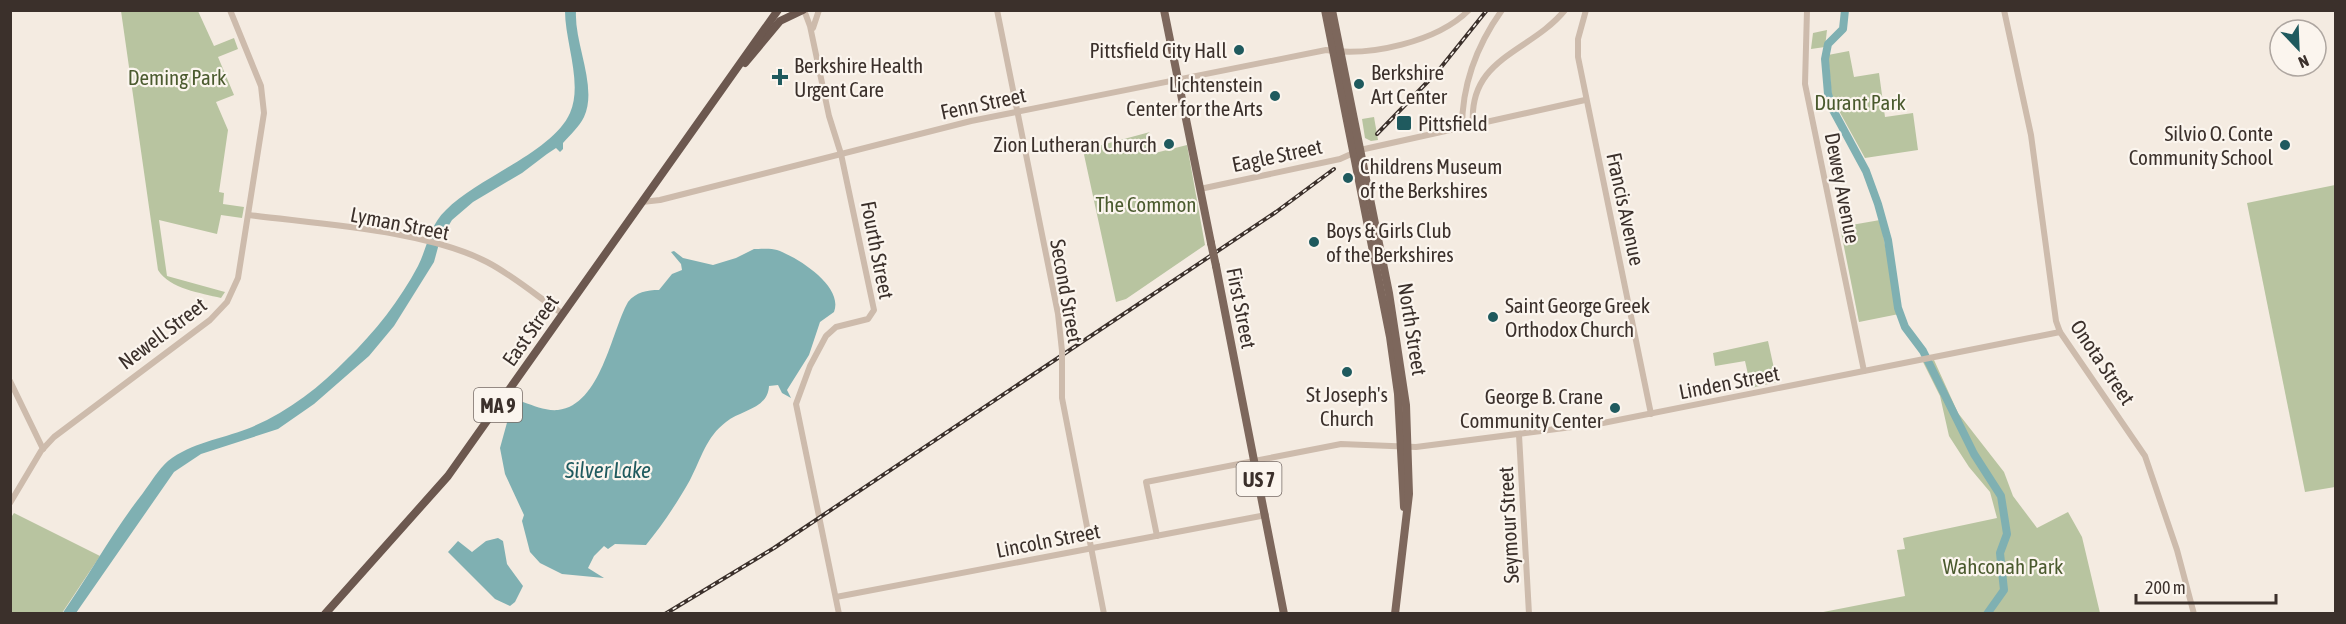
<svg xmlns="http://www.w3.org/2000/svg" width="2346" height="624" viewBox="0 0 2346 624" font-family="'Asap Condensed',sans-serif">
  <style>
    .green { fill: #b8c4a0 }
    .water { fill: #7fb0b2 }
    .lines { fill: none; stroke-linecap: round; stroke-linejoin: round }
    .river { stroke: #7fb0b2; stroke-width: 8 }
    .tertiary { stroke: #cdbbac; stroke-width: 6 }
    .primary { stroke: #7d675c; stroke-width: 8 }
    .trunk { stroke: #6c584f; stroke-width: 8 }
    .rail-casing { stroke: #3b302b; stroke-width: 4 }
    .rail { stroke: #fbf5ee; stroke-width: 1.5; stroke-dasharray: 4.5; stroke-linecap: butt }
    .tertiary-bridge { stroke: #cdbbac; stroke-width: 6 }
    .primary-bridge { stroke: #7d675c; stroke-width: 8 }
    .poi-dot { fill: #1f5a5e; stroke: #fbf5ee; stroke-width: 2 }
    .labels { text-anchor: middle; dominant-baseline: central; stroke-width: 4.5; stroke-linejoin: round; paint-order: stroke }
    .shield { fill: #fbf5ee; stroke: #756b66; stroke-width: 1.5 }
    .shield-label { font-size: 20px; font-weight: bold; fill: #3b302b }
    .poi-label { font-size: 21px; fill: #3b302b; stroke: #fbf5ee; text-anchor: start }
    .park-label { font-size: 21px; fill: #4a5a2e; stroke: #fbf5ee }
    .street-label { font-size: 21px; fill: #3b302b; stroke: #fbf5ee }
    .water-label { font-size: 22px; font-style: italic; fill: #1f5a5e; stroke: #fbf5ee }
  </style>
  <rect width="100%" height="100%" fill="#f4ebe1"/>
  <g class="green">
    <path d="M121,11H198L214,46L234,38L238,49L218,57L234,95L216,102L228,130L219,192L224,193L223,204L244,207L242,218L221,215L217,234L159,220L167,276L225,292L221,298C201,293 170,289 158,270Z"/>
    <polygon points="1827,30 1825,47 1811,49 1813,33"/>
    <polygon points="1849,51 1854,77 1879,73 1885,117 1913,113 1918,150 1865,158 1832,98 1828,55"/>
    <polygon points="1374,117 1378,140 1371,141 1365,138 1362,119"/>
    <polygon points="1150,132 1147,134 1151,154 1187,145 1205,245 1126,299 1116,302 1083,150"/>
    <polygon points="2335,185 2335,487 2305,492 2247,203"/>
    <polygon points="1880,220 1899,314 1859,322 1840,227"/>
    <polygon points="1768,341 1777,382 1751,388 1745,361 1715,366 1713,353"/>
    <polygon points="1934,360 1958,413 2004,472 2013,496 2037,528 2068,512 2082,537 2100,613 1813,614 1905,596 1897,550 1905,549 1903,538 1997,518 1990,492 1969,467 1949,436 1940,396 1923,362"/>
    <polygon points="14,513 100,556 62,613 11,614 10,519"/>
  </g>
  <g class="water">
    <path d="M565,11H576C574,44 598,87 584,117C579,127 570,135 563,143V149L560,152L556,148L547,154L522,173L473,202L452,220L440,240L434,262L394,326L369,356L314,404L278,429L201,454L174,472L76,613L62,614C90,574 113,531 143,493C151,482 158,470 168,461C191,443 221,439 247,429C285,414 319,388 347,359C375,332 400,300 418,266C428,246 429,226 446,210C477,178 553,152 570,113C583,84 565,42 565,11Z"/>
    <path d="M754,249C760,249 771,248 777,250C797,257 844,286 834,312L820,322L809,355L787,390L791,398L782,393L778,385L769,386C768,409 741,410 726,422C706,437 701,459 690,480C677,503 663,524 646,545L615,544L608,549L604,546L594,556L588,568L604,578L562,574L540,563L530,552L522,521L524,515L505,474L500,448L511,408L523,402C535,406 545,411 558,410C601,405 611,332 628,302C636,292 647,290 659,290L672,274L682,270L681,264L671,252L674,251L683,258L713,265L736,258Z"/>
    <polygon points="498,538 503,541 507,564 523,586 515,602 510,606 495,599 448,552 458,541 472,552 486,541"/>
  </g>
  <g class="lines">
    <polyline class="river" points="1845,10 1843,29 1828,44 1825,59 1828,94 1833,110 1866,171 1878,204 1888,240 1898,308 1905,327 1923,351 1974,454 2001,496 2007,534 2000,553 2004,590 1987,614"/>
    <g class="tertiary">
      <polyline points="804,10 810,26 829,116 841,154 874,310 868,319 836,327 826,336 810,366 796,404 839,614"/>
      <polyline points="997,10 1058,314 1062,351"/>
      <polyline points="1586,10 1578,39 1578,57 1651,414"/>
      <polyline points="1807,10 1805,84 1864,371"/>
      <polyline points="2004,10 2031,135 2056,321 2060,332 2145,456 2177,550 2194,614"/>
      <polyline points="813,28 819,10"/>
      <path d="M1473,125C1468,57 1530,53 1565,10"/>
      <path d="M1462,128C1462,85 1477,45 1502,10"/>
      <polyline points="1200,189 1340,159 1360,150 1585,100"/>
      <path d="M642,202L660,200L971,121L1326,50C1369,57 1437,42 1469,10"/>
      <path d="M249,215C318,224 426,230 487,262C514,276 538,297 563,314"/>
      <polyline points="1062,363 1062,398 1104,614"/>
      <polyline points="10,381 43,449"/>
      <polyline points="1519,435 1529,614"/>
      <polyline points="10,503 41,451 54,437 210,320 227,302 238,278 264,113 261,86 230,10"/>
      <polyline points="1157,536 1146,482 1341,444 1416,447 1603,423 2060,332"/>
      <polyline points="836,597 1266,515"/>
    </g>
    <g class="primary">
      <polyline points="1164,10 1211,243"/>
      <polyline points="1325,10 1390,337 1398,394 1404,507"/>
      <polyline points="1332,10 1389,293 1406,405 1409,494 1395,614"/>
      <polyline points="1216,266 1284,614"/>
    </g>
    <g class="trunk">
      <polyline points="745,63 780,21 803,10"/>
      <polyline points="325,614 448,476 778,10"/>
    </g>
    <g class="rail-casing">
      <g id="rail">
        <polyline points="1377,134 1438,71 1487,10"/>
        <polyline points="665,614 774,548 1276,212 1334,169"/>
      </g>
    </g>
    <use href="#rail" class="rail"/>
    <polyline class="tertiary-bridge" points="1062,363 1062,351"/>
    <polyline class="primary-bridge" points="1211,243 1216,266"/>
  </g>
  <g class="poi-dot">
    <circle cx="1239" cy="50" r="6"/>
    <path d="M777 68h6v6h6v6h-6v6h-6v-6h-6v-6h6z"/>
    <circle cx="1359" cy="84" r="6"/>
    <circle cx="1275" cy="96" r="6"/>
    <rect x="1396" y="115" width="16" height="16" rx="3"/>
    <circle cx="1169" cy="144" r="6"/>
    <circle cx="2285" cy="145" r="6"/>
    <circle cx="1348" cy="178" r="6"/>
    <circle cx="1314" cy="242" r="6"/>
    <circle cx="1493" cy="317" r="6"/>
    <circle cx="1347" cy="372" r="6"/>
    <circle cx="1615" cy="408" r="6"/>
  </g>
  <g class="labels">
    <g class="shield">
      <rect x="474" y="388" width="48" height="34" rx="4.5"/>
      <rect x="1236.5" y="462" width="45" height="34" rx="4.5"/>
    </g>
    <g class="shield-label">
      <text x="498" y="405">MA 9</text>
      <text x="1259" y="479">US 7</text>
    </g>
    <g class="poi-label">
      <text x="1227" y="50" text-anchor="end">Pittsfield City Hall</text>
      <text x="794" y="65">Berkshire Health<tspan x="794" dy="24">Urgent Care</tspan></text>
      <text x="1371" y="72">Berkshire<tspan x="1371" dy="24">Art Center</tspan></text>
      <text x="1263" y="84" text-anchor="end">Lichtenstein<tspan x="1263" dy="24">Center for the Arts</tspan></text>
      <text x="1418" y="123">Pittsfield</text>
      <text x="2273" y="133" text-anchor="end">Silvio O. Conte<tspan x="2273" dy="24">Community School</tspan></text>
      <text x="1157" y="144" text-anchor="end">Zion Lutheran Church</text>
      <text x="1360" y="166">Childrens Museum<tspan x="1360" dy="24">of the Berkshires</tspan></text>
      <text x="1326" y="230">Boys &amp; Girls Club<tspan x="1326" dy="24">of the Berkshires</tspan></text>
      <text x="1505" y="305">Saint George Greek<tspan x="1505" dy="24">Orthodox Church</tspan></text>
      <text x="1347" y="394" text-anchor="middle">St Joseph's<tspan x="1347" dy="24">Church</tspan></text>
      <text x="1603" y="396" text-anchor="end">George B. Crane<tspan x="1603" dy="24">Community Center</tspan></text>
    </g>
    <g class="park-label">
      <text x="177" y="77">Deming Park</text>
      <text x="1860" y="102">Durant Park</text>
      <text x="1146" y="204">The Common</text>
      <text x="2003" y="566">Wahconah Park</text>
    </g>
    <g class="street-label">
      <text transform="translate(983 103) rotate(-12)">Fenn Street</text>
      <text transform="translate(1277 155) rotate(-12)">Eagle Street</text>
      <text transform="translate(1843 188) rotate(79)">Dewey Avenue</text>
      <text transform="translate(1626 209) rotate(78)">Francis Avenue</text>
      <text transform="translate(400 223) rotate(11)">Lyman Street</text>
      <text transform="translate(878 250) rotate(79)">Fourth Street</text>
      <text transform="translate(1067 291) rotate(80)">Second Street</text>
      <text transform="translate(1242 308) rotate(79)">First Street</text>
      <text transform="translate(1413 329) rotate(81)">North Street</text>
      <text transform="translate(530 330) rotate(-55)">East Street</text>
      <text transform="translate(162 333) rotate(-37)">Newell Street</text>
      <text transform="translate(2103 362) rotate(56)">Onota Street</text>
      <text transform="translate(1729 382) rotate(-11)">Linden Street</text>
      <text transform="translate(1508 525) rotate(-93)">Seymour Street</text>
      <text transform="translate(1048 540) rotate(-11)">Lincoln Street</text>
    </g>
    <g class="water-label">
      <text x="608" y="470">Silver Lake</text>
    </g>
  </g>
  <rect width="2346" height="624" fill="none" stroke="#3b302b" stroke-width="24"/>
  <g transform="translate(2298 48) rotate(157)"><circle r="28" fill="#fbf5ee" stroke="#aea6a0" stroke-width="1.5"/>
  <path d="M0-4.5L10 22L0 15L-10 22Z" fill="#1f5a5e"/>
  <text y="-9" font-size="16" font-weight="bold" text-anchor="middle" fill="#3b302b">N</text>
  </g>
  <path d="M2136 594v9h140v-9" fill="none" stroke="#3b302b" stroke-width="3"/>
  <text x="2145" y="594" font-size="18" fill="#3b302b" stroke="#fbf5ee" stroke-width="4.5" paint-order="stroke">200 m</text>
</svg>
